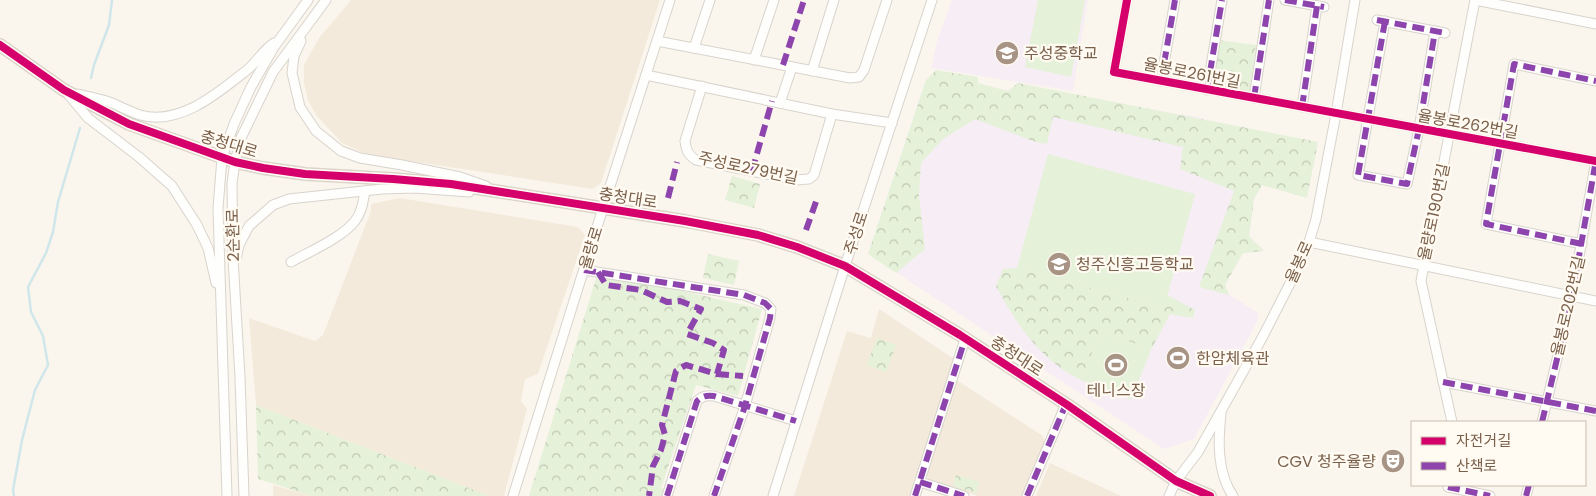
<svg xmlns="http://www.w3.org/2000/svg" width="1596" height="496" viewBox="0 0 1596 496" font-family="Poppins,'Noto Sans KR',sans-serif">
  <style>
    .residential { fill: #f3eadc }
    .education { fill: #f7eef5 }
    .green { fill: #e5f1d9 }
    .forest { fill: url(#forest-crowns) }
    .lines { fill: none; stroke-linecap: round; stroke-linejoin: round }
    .stream { stroke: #cfe6ea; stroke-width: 2.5 }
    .minor-casing { stroke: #d9d3cc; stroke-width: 11 }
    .major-casing { stroke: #dbd3ca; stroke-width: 14 }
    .minor { stroke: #fefefc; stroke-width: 9 }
    .major { stroke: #f4f0e6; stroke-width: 11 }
    .quiet { stroke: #8e44ad; stroke-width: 6; stroke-dasharray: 12 6; stroke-linecap: butt }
    .cycleway-casing { stroke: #fffbf2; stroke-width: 11 }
    .cycleway { stroke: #d6006c; stroke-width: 8 }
    .labels { text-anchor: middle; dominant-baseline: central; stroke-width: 4.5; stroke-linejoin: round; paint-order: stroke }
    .poi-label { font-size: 16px; fill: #7b604b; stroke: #fffbf2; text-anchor: start }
    .street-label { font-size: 16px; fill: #7b604b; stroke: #fffbf2 }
  </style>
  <defs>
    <pattern id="forest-crowns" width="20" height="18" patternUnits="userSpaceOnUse" patternTransform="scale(1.25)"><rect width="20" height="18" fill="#e5f1d9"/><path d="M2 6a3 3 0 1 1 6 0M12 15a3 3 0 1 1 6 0" fill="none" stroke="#bfc7b2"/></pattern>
  </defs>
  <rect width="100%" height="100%" fill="#faf6ee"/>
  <g class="residential">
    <polygon points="351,0 660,0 601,183 593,189 410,161 364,153 342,143 316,115 308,100 304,83 304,65 319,38"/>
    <polygon points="400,198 578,227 585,235 538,374 525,379 521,401 527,409 504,496 489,496 256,405 249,318 315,341 323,335 371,211 371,204"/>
    <polygon points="879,309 954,359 909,496 794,496 847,331 871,338"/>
    <polygon points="955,379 1043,436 1046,447 1025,496 978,496 931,481 926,476"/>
    <polygon points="1050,463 1121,496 1036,496"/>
    <polygon points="273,485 313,496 273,496"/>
  </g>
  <g class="education">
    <polygon points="952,0 1088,0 1073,91 931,68 938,38"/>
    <polygon points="926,79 1200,117 1208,121 1262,185 1254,199 1249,236 1264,251 1243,253 1225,285 1230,295 1258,313 1258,320 1194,439 1164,449 868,254"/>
  </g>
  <g class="green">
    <polygon points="1038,0 1085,0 1071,77 1025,67"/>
    <polygon points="1048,154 1195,194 1164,308 1017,268"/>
    <polygon points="1101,330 1151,350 1131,400 1081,380"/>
  </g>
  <g class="forest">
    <polygon points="1218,40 1256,45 1249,94 1212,88"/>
    <polygon points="936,70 978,77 978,83 1008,91 1018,83 1318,142 1307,198 1262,185 1254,199 1249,236 1264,251 1243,253 1225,285 1229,295 1199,287 1234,191 1180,169 1183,147 1053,117 1047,144 1036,142 975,119 943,139 921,163 919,195 925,249 896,273 868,254 926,80"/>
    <polygon points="732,176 760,184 754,208 725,200"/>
    <polygon points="708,254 739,261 734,285 703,278"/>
    <path d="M1017,268L1164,308L1167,295L1195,310L1193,318L1170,314L1151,350L1101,330L1081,380C1040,360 1017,325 996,286L1003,269Z"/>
    <polygon points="598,272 762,309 738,396 696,385 661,488 665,489 663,496 529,496"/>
    <polygon points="877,338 896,345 886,372 867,365"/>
    <polygon points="256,405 489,496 313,496 258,479"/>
    <polygon points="956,475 979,482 976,493 953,486"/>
  </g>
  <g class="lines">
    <g class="stream">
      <polyline points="91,78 94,65 109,25 112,0"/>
      <polyline points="14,496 13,490 22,440 35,390 48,365 43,336 31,312 28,287 46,253 53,232 58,202 80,128"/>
    </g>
    <g class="minor-casing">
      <g id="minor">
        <polyline points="1127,0 1114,72 1596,161"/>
        <polyline points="1285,0 1324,7"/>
        <polyline points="1475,0 1596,24"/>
        <polyline points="1377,20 1445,33"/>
        <polyline points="1385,21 1358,175 1407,184 1419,129 1435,31"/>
        <polyline points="301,41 294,56 292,73 300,107 316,131 341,151 360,158 402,165 460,177 486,186"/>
        <polyline points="657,41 850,78 859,77 864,70 887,0"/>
        <polyline points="694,48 710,0"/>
        <polyline points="754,60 774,0"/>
        <polyline points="812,71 834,0"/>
        <polyline points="646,75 832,114 892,123"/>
        <polyline points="1161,81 1175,0"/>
        <path d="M702,86L685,141C686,150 688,155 696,160L796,180L809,179L814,175L832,114"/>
        <polyline points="1207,90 1222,0"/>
        <polyline points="68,94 88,118 139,157 172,186 197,225 208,248 216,283"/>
        <path d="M78,94C89,97 101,99 112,103C121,107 131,112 140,115C180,126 218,93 247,70C257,62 263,50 274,43"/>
        <polyline points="1254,98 1269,0"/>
        <polyline points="780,103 792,67"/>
        <polyline points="1302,107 1317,6"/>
        <polyline points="1309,242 1596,301"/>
        <polyline points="1582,244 1486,224 1514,64 1596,81"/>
        <polyline points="237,255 239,245 249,226 273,205 289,199 382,189 414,188 469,192"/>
        <path d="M291,262C309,252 343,237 355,221C362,212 363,202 365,191"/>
        <polyline points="584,270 744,295 765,303 771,309 770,318 745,406 714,496"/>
        <polyline points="1443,382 1596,411"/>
        <path d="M1221,414C1218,441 1217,473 1233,496"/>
        <polyline points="1452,422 1421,281 1475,0"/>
        <polyline points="1542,422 1572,296 1596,160"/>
        <polyline points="920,482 964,496"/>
        <polyline points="1448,487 1490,496"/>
        <polyline points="227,496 218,208 222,158 234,124 251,87 274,47 308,0"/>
        <polyline points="244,496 240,377 233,258 232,183 235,162 241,138 273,72 326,0"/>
        <polyline points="513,496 603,208 670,0"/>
        <path d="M667,496L697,401C703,396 706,395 714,396L796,421"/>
        <polyline points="773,496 845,266 932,0"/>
        <polyline points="915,496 965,339"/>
        <polyline points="1027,496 1066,404"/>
        <polyline points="1169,496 1176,481 1198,452 1262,338 1302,260 1309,242 1316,219 1336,114 1355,0"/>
        <polyline points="1526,496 1529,485"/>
      </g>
    </g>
    <g class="major-casing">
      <polyline id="major" points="0,45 64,90 129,124 235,162 263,168 305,174 393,179 451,184 685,221 758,235 797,247 845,266 960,335 1066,404 1176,481 1210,496"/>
    </g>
    <use href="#minor" class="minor"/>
    <use href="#major" class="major"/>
    <g class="quiet">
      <polyline points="1285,0 1324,7"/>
      <polyline points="1377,20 1445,33"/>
      <polyline points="1385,21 1358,175 1407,184 1419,129 1435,31"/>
      <polyline points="783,65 804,0"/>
      <polyline points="1161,81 1175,0"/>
      <polyline points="1207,90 1222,0"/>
      <polyline points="1254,98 1269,0"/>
      <polyline points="1302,107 1317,6"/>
      <polyline points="752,171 772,101"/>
      <polyline points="668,198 677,162"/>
      <polyline points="806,230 818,196"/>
      <polyline points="1582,244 1486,224 1514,64 1596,81"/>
      <polyline points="584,270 744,295 765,303 771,309 770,318 745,406 714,496"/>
      <polyline points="598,272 606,285 641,290 667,302 680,301 701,309 687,334 713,343 724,350 717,374 686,365 676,371 662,425 665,435 661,450 653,466 649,496"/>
      <polyline points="717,374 743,376"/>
      <polyline points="1443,382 1596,411"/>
      <polyline points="1542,422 1572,296 1596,160"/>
      <polyline points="920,482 964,496"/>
      <polyline points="1448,487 1490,496"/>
      <path d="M667,496L697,401C703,396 706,395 714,396L796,421"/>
      <polyline points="915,496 965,339"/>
      <polyline points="1027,496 1066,404"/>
      <polyline points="1526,496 1529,485"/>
    </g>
    <g class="cycleway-casing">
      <g id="cycleway">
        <polyline points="1127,0 1114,72 1596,161"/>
        <polyline points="0,45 64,90 129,124 235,162 263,168 305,174 393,179 451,184 685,221 758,235 797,247 845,266 960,335 1066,404 1176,481 1210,496"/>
      </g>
    </g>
    <use href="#cycleway" class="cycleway"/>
  </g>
  <defs>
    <g id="school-disc" transform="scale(1.25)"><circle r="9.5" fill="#a79484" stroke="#fffbf2"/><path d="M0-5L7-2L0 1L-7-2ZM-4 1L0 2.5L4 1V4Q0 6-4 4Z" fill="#fff"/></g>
    <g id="stadium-disc" transform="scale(1.25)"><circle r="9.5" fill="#a79484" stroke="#fffbf2"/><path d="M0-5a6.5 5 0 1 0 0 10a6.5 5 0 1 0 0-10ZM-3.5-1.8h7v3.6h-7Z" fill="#fff"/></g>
    <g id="theatre-disc" transform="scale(1.25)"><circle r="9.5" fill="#a79484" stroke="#fffbf2"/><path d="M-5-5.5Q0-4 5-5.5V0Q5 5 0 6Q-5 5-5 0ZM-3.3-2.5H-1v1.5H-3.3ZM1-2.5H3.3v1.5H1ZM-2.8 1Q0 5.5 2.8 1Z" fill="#fff"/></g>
  </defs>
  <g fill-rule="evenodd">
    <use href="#school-disc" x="1007" y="53"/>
    <use href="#school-disc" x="1059" y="264"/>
    <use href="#stadium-disc" x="1178" y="358"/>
    <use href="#stadium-disc" x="1116" y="365"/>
    <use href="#theatre-disc" x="1393" y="461"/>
  </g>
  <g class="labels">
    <g class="poi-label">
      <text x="1024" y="53">주성중학교</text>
      <text x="1076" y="264">청주신흥고등학교</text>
      <text x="1196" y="358">한암체육관</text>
      <text x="1116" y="390" text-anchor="middle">테니스장</text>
      <text x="1376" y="461" text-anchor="end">CGV 청주율량</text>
    </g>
    <g class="street-label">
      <text transform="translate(1192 73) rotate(11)">율봉로261번길</text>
      <text transform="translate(1468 124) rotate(10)">율봉로262번길</text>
      <text transform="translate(229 144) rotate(17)">충청대로</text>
      <text transform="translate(748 168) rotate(12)">주성로279번길</text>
      <text transform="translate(628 198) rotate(9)">충청대로</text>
      <text transform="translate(1434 212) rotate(-78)">율량로190번길</text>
      <text transform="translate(856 233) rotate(-72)">주성로</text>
      <text transform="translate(233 235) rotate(-91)">2순환로</text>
      <text transform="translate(591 248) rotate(-73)">율량로</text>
      <text transform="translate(1299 262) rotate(-66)">율봉로</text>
      <text transform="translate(1568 306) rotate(-77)">율봉로202번길</text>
      <text transform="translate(1017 356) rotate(33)">충청대로</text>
    </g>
  </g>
  <rect x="1411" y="421" width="175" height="65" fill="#fffbf2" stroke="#cabdaf"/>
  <rect x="1421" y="437" width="25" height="8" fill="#d6006c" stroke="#cabdaf"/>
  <text x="1456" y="446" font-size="15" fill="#7b604b">자전거길</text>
  <rect x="1421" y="462" width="25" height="8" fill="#8e44ad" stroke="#cabdaf"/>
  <text x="1456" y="471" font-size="15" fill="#7b604b">산책로</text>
</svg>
